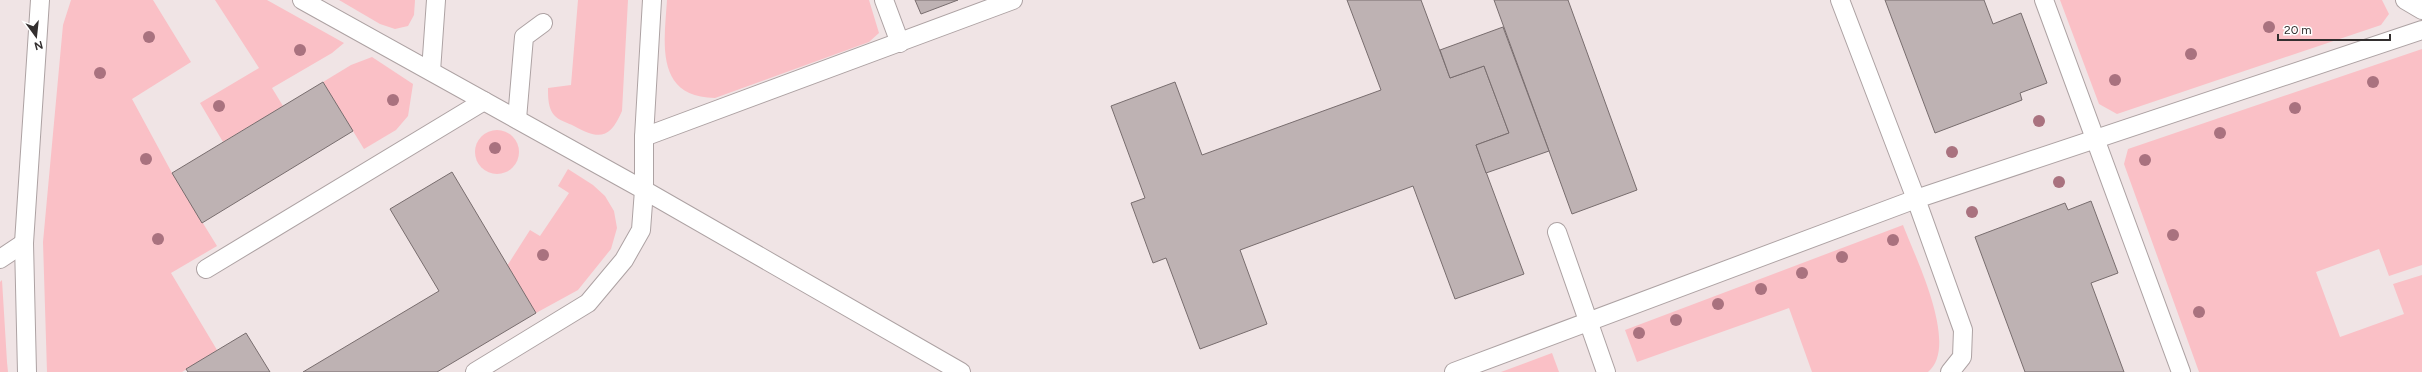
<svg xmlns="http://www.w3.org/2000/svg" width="2422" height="372" viewBox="0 0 2422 372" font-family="Figtree,sans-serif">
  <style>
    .green { fill: #fac0c6 }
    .building { fill: #beb2b3; stroke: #786d6e }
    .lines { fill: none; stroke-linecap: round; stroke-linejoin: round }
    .service-casing { stroke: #ada2a3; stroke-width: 20 }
    .service { stroke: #fff; stroke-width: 18 }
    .tree { fill: #a9727f }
  </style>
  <rect width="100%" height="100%" fill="#f0e4e5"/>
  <g class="green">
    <polygon points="71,0 153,0 191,62 132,99 172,173 217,246 171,273 217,350 182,372 47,372 43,242 63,25"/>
    <polygon points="215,0 267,0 344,43 332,53 272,88 283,106 223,142 200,103 259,68"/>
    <polygon points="339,0 415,0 414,15 408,26 395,29 380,24"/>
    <path d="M578,0H628L622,111C610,139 599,140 574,126C568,123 558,120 554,115C548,108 548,97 548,88L571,85Z"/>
    <path d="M667,0H869L879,33L869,42L715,98C655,97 664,44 667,0Z"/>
    <polygon points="2060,0 2382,0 2389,14 2381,25 2117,114 2099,104"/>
    <polygon points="2422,49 2422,265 2389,276 2379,249 2316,272 2340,337 2404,314 2393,284 2422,275 2422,372 2199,372 2124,164 2128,149"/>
    <polygon points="372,57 413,84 408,116 396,130 364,149 323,82 351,65"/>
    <circle cx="497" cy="152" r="22"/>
    <polygon points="568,169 593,185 605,196 614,211 617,228 611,249 578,290 536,313 507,266 530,230 540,236 569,193 558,186"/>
    <path d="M1903,225C1915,257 1960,346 1928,372H1812L1789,308L1637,362L1625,330Z"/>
    <polygon points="2,280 7,362 8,372 0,372 0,282"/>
    <polygon points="1552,353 1559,372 1501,372"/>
  </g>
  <g class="building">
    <polygon points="915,0 958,0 921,14"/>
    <polygon points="1347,0 1421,0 1450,78 1484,66 1509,133 1476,145 1524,274 1455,299 1413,186 1240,250 1267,324 1200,349 1166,258 1153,263 1131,203 1145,198 1111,106 1175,82 1202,155 1381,90"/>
    <polygon points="1494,0 1568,0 1637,190 1572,214"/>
    <polygon points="1885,0 1984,0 1993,24 2021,13 2047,83 2020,93 2022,100 1935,133"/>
    <polygon points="1503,27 1549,151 1486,173 1476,145 1509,133 1484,66 1450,78 1440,50"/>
    <polygon points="323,82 353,131 202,223 172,173"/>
    <polygon points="452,172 536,313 437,372 303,372 439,291 390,209"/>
    <polygon points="2091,201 2118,273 2091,283 2124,372 2025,372 1975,237 2065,203 2068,210"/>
    <polygon points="246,333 270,372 188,372 186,369"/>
  </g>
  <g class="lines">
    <g class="service-casing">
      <g id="service">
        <polyline points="302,0 644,190 641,230 624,260 588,303 475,372"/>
        <polyline points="652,0 644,137 644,190 961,372"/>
        <polyline points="884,0 900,43"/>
        <polyline points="2044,0 2181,372"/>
        <polyline points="2405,0 2422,10"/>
        <polyline points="431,71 436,0"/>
        <polyline points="517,119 524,37 543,23"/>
        <polyline points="644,137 1013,0"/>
        <polyline points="1557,232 1606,372"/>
        <polyline points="0,259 24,243"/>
        <polyline points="206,269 484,101"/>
        <polyline points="27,372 24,243 40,0"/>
        <polyline points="1454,372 1916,199 1840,0"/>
        <polyline points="1950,372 1962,357 1963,330 1916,199 2422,30"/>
      </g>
    </g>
    <use href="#service" class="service"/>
  </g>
  <g class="tree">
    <circle cx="2269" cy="27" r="6"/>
    <circle cx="149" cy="37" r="6"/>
    <circle cx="300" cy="50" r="6"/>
    <circle cx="2191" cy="54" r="6"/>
    <circle cx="100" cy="73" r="6"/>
    <circle cx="2115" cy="80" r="6"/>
    <circle cx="2373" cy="82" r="6"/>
    <circle cx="393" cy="100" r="6"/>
    <circle cx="219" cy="106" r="6"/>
    <circle cx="2295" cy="108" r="6"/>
    <circle cx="2039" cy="121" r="6"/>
    <circle cx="2220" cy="133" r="6"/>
    <circle cx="495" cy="148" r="6"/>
    <circle cx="1952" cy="152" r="6"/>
    <circle cx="146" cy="159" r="6"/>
    <circle cx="2145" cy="160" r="6"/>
    <circle cx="2059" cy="182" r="6"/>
    <circle cx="1972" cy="212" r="6"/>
    <circle cx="2173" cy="235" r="6"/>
    <circle cx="158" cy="239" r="6"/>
    <circle cx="1893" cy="240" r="6"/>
    <circle cx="543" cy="255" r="6"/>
    <circle cx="1842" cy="257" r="6"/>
    <circle cx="1802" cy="273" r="6"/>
    <circle cx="1761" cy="289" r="6"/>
    <circle cx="1718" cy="304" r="6"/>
    <circle cx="2199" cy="312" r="6"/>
    <circle cx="1676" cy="320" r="6"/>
    <circle cx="1639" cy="333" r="6"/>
  </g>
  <g transform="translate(36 36) rotate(165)" stroke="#ffffff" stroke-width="3" paint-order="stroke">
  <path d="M0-3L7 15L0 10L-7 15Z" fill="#332f2f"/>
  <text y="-6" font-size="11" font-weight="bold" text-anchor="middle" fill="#332f2f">N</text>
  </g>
  <path d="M2278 34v6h112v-6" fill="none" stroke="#332f2f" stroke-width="2"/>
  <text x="2284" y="34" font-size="12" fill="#332f2f" stroke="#ffffff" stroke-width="3" paint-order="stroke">20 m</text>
</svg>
